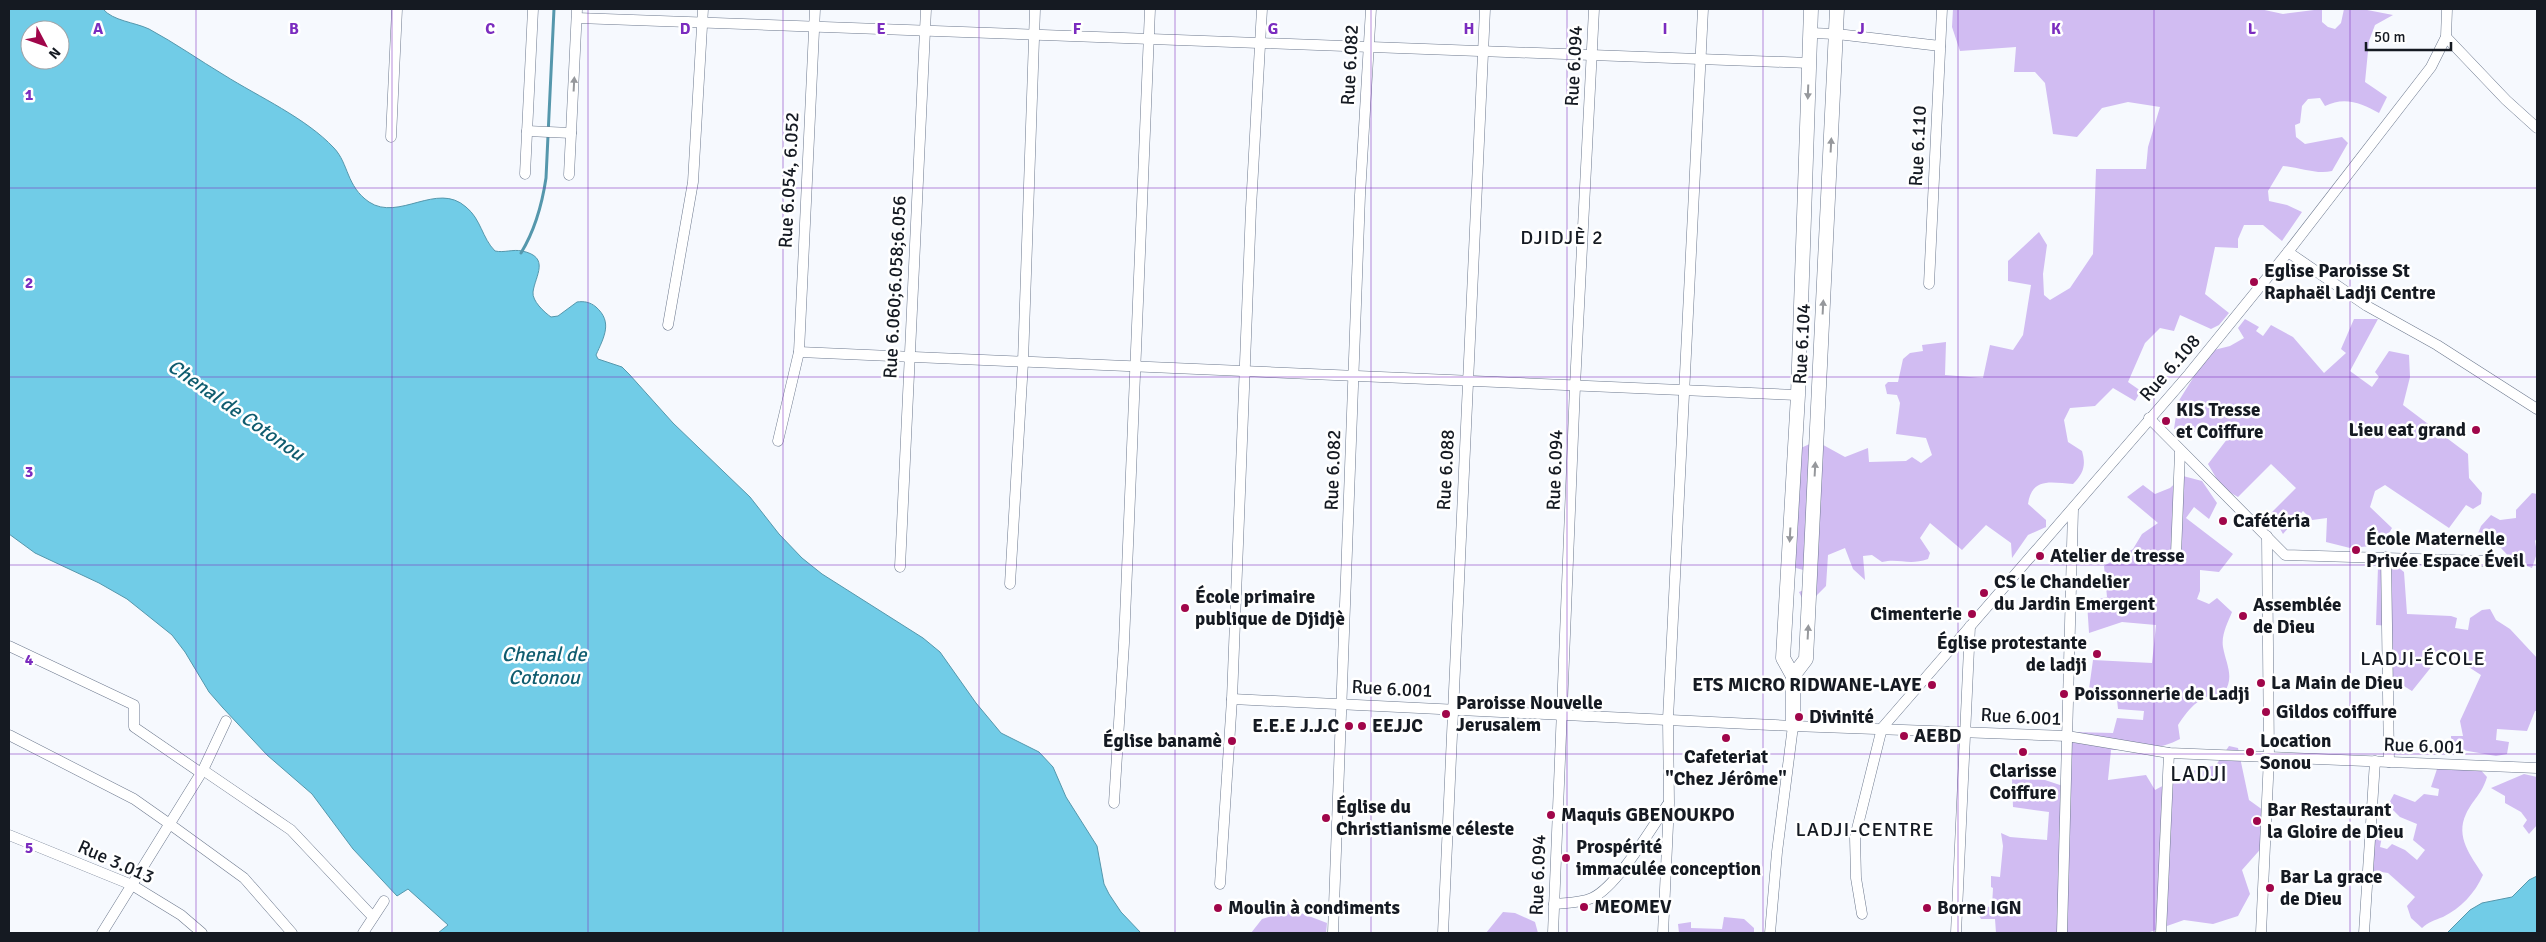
<svg xmlns="http://www.w3.org/2000/svg" width="2546" height="942" viewBox="0 0 2546 942" font-family="Signika,sans-serif">
  <style>
    .green { fill: #d1bcf2 }
    .water { fill: #71cce7; stroke: #5597ac; fill-rule: evenodd }
    .lines { fill: none; stroke-linecap: round; stroke-linejoin: round }
    .stream { stroke: #5597ac; stroke-width: 3 }
    .street-casing { stroke: #6d798e; stroke-width: 11 }
    .secondary-casing { stroke: #6d798e; stroke-width: 15 }
    .street { stroke: #fff; stroke-width: 10 }
    .secondary { stroke: #fff; stroke-width: 14 }
    .oneway { fill: #96989c }
    .grid { fill: none; stroke: #7b2cbf; stroke-width: 1; stroke-opacity: 0.55 }
    .poi-dot { fill: #a0064a; stroke: #fff; stroke-width: 2 }
    .labels { text-anchor: middle; dominant-baseline: central; stroke-width: 5; stroke-linejoin: round; paint-order: stroke }
    .street-label { font-size: 19px; fill: #151a22; stroke: #fff }
    .poi-label { font-size: 19px; font-weight: bold; fill: #151a22; stroke: #fff; text-anchor: start }
    .neighbourhood-label { font-size: 20px; letter-spacing: 1px; fill: #151a22; stroke: #fff }
    .water-label { font-size: 20px; font-style: italic; fill: #0f5c6f; stroke: #fff }
    .quarter-label { font-size: 21px; letter-spacing: 1px; fill: #151a22; stroke: #fff }
    .grid-label { font-size: 16px; text-anchor: middle; font-weight: bold; fill: #7b2cbf; stroke: #fff; stroke-width: 5; stroke-linejoin: round; paint-order: stroke }
  </style>
  <rect width="100%" height="100%" fill="#f6f9fe"/>
  <g class="green">
    <path d="M1953,9H2260L2283,14L2322,9V22L2328,27L2335,29L2341,23L2344,9H2362L2393,15L2375,25L2369,41L2365,82L2387,97L2379,113C2362,103 2344,96 2325,106L2320,98L2308,99L2302,106L2300,123L2295,125L2296,137L2305,144L2342,137L2348,143L2332,171C2317,175 2299,167 2283,166L2268,191L2269,201L2287,205L2302,212L2282,241L2263,225H2244L2238,239V248L2215,247L2205,294L2229,313L2219,325L2211,329L2180,315L2174,331L2160,328L2145,343L2128,382L2141,391L2135,401L2113,388L2095,406L2070,408L2064,420L2068,442L2082,451C2086,465 2084,473 2073,484C2053,483 2032,476 2028,504L2046,520V527L2028,535L2012,558L2011,543L1986,525L1962,550L1930,523L1920,538L1930,553L1928,559C1908,566 1900,558 1882,562L1872,555L1863,556L1865,580L1853,569L1845,548L1828,555L1826,586L1813,599L1802,598L1799,592L1811,587L1807,571L1785,565L1788,454L1816,441L1845,457L1868,448L1869,462L1906,461L1912,457L1921,463L1932,455L1926,438L1896,434L1900,403L1897,395L1887,394L1885,385L1888,382H1898L1903,359L1910,353L1923,351L1922,345L1946,342L1945,375L1983,378L1990,345L2013,350L2023,335L2031,285L2008,281V261L2039,232L2047,245L2043,274L2044,295L2050,300L2070,288L2093,254L2096,169H2146L2148,147L2160,107L2128,102L2102,108L2077,137L2053,134L2045,83L2035,72H2014L2016,47L1960,51L1952,27Z"/>
    <polygon points="2245,319 2259,327 2256,331 2263,336 2271,325 2293,337 2324,373 2346,353 2341,349 2354,319 2378,319 2350,371 2372,387 2379,377 2375,372 2389,351 2409,355 2410,377 2403,405 2468,454 2469,478 2482,493 2481,504 2473,509 2466,505 2449,528 2385,485 2375,491 2370,507 2392,528 2382,545 2350,548 2326,542 2327,518 2312,520 2303,511 2283,534 2271,513 2296,488 2271,464 2238,497 2222,488 2208,464 2231,434 2221,426 2212,437 2206,433 2174,429 2178,402 2210,351 2230,346 2244,338 2238,328"/>
    <path d="M2183,476L2202,481L2217,503L2209,519L2194,507L2186,518L2233,554L2219,572L2200,570V591L2197,599L2209,604L2217,598L2232,612C2228,622 2221,635 2223,647C2226,664 2235,677 2224,693C2201,694 2190,707 2178,725L2180,739C2157,751 2136,750 2111,750L2108,780L2146,775L2155,790L2188,772L2216,765L2229,746L2238,748L2249,800L2267,813L2265,844L2242,870L2250,894L2238,916L2213,924L2184,920L2147,933H1996L1995,919H1981L1974,906L1992,907L1993,888L1991,887V876L2000,877L2003,846L2001,833L2010,837L2047,840L2049,812L2013,807L2012,779L2045,780L2066,787L2073,732L2113,733L2117,718L2143,720L2144,711L2118,709L2116,690L2089,689L2093,660L2152,663L2156,625L2122,622L2089,633L2087,602L2107,597L2104,566L2133,549L2142,534L2158,523L2127,497L2143,485L2155,494L2170,488Z"/>
    <polygon points="2532,493 2537,494 2537,538 2535,541 2537,553 2532,568 2513,561 2501,548 2475,541 2481,526 2491,515 2500,520 2516,518 2516,510"/>
    <polygon points="2390,561 2404,572 2407,614 2451,616 2457,618 2455,628 2468,630 2470,618 2482,610 2490,609 2496,620 2510,629 2537,658 2537,711 2535,711 2527,731 2497,729 2496,740 2509,742 2507,754 2496,756 2451,748 2451,736 2463,736 2460,721 2481,675 2444,651 2412,691 2389,677 2391,626 2376,625 2378,567"/>
    <path d="M2455,765L2477,766L2487,777C2481,796 2473,799 2466,814C2455,837 2471,856 2483,875C2475,893 2461,908 2443,917C2435,920 2428,922 2422,928L2411,918L2407,906L2415,897L2388,873L2368,870L2377,824L2384,826L2380,847L2387,849L2392,844L2405,850L2417,860L2425,850L2413,840L2417,824L2400,817L2388,805L2394,794L2415,802L2424,794L2438,796L2439,789L2431,787L2437,769Z"/>
    <polygon points="2524,774 2537,777 2537,825 2529,834 2523,826 2527,820 2521,812 2505,803 2505,796 2491,788"/>
    <polygon points="1293,910 1327,923 1326,933 1251,933 1262,919"/>
    <polygon points="1503,912 1515,913 1535,922 1538,933 1486,933"/>
    <polygon points="1724,917 1744,919 1754,928 1754,933 1679,933 1678,924 1691,922 1691,928 1722,929"/>
  </g>
  <g class="water">
    <path d="M9,9H103C113,21 134,22 149,29C175,43 199,60 224,75C259,97 306,118 334,148C349,164 346,186 369,202C399,222 437,181 466,207C481,219 482,238 495,251C504,253 513,249 522,251C551,257 535,276 533,292C532,301 544,312 551,317L558,316L577,302C584,301 590,302 596,307C613,322 604,337 596,355L598,359L622,367L629,374L673,423L750,497L779,534L802,558L822,574L923,638L940,652L976,703L1001,733L1039,752L1053,767L1066,797L1097,846L1104,884L1109,894L1121,912L1141,933H438L448,925L408,889L397,896L353,849L312,794L267,755L223,708L209,692L185,652L172,635L127,599L99,583L35,553L9,534ZM30,30H60V60H30Z"/>
    <polygon points="2537,876 2537,933 2447,933 2470,910 2482,903 2512,897 2529,880"/>
  </g>
  <g class="lines">
    <path class="stream" d="M521,253C535,230 542,205 546,178L554,9"/>
    <g class="street-casing">
      <g id="street">
        <polyline points="577,18 1809,63"/>
        <polyline points="1810,33 1837,34 1940,46"/>
        <polyline points="2446,37 2506,100 2537,128"/>
        <polyline points="527,131 571,133"/>
        <polyline points="391,137 397,9"/>
        <polyline points="525,174 533,9"/>
        <polyline points="569,175 577,9"/>
        <polyline points="2288,252 2367,306 2437,345 2537,409"/>
        <polyline points="1929,284 1942,9"/>
        <polyline points="668,325 693,182 703,9"/>
        <polyline points="799,352 1798,395"/>
        <polyline points="2149,418 2285,555 2484,561"/>
        <polyline points="778,441 799,352 815,9"/>
        <polyline points="2176,554 2180,452"/>
        <polyline points="2386,557 2389,762"/>
        <polyline points="900,567 926,9"/>
        <polyline points="1010,584 1023,362 1035,9"/>
        <polyline points="9,646 134,705 134,727 201,773"/>
        <polyline points="1232,699 1793,726 2067,736 2169,753 2537,768"/>
        <polyline points="9,735 134,799 171,825 244,878 292,933"/>
        <polyline points="203,770 291,830 373,917"/>
        <polyline points="1114,803 1124,643 1150,9"/>
        <polyline points="9,835 132,885 181,915 202,933"/>
        <polyline points="1220,884 1232,699 1251,208 1262,9"/>
        <path d="M1554,904C1566,903 1581,903 1592,898C1617,887 1652,827 1668,804"/>
        <polyline points="1862,914 1856,878 1855,837 1882,728 2189,374 2288,252 2431,67 2446,37 2447,9"/>
        <polyline points="102,933 203,770 226,721"/>
        <polyline points="363,933 384,901"/>
        <polyline points="1333,933 1360,195 1371,9"/>
        <polyline points="1443,933 1485,9"/>
        <polyline points="1553,933 1575,386 1594,9"/>
        <polyline points="1663,933 1669,803 1668,719 1703,9"/>
        <polyline points="1770,933 1777,852 1793,726"/>
        <polyline points="1956,933 1970,626"/>
        <polyline points="2062,933 2073,509"/>
        <polyline points="2161,933 2169,753"/>
        <polyline points="2261,933 2269,757 2267,536"/>
        <polyline points="2364,933 2375,761"/>
      </g>
    </g>
    <g class="secondary-casing">
      <g id="secondary">
        <polyline points="1793,676 1806,659 1837,9"/>
        <polyline points="1793,726 1793,676 1783,658 1798,395 1811,9"/>
      </g>
    </g>
    <use href="#street" class="street"/>
    <use href="#secondary" class="secondary"/>
  </g>
  <defs><path id="oneway-solid" d="M-6-.8H1V-3.2L6.5 0L1 3.2V.8H-6Z" transform="scale(1.25)"/></defs>
  <g class="oneway">
    <use href="#oneway-solid" transform="translate(574 84) rotate(-87)"/>
    <use href="#oneway-solid" transform="translate(1808 92) rotate(92)"/>
    <use href="#oneway-solid" transform="translate(1831 145) rotate(-87)"/>
    <use href="#oneway-solid" transform="translate(1823 307) rotate(-87)"/>
    <use href="#oneway-solid" transform="translate(1815 469) rotate(-87)"/>
    <use href="#oneway-solid" transform="translate(1790 535) rotate(93)"/>
    <use href="#oneway-solid" transform="translate(1808 632) rotate(-87)"/>
  </g>
  <path class="grid" d="M196,9V933M392,9V933M588,9V933M783,9V933M979,9V933M1175,9V933M1371,9V933M1567,9V933M1763,9V933M1958,9V933M2154,9V933M2350,9V933M9,188H2537M9,377H2537M9,565H2537M9,754H2537"/>
  <g class="poi-dot">
    <circle cx="2254" cy="282" r="5"/>
    <circle cx="2166" cy="421" r="5"/>
    <circle cx="2476" cy="430" r="5"/>
    <circle cx="2223" cy="521" r="5"/>
    <circle cx="2356" cy="550" r="5"/>
    <circle cx="2040" cy="556" r="5"/>
    <circle cx="1984" cy="593" r="5"/>
    <circle cx="1185" cy="608" r="5"/>
    <circle cx="1972" cy="614" r="5"/>
    <circle cx="2243" cy="616" r="5"/>
    <circle cx="2097" cy="654" r="5"/>
    <circle cx="2261" cy="683" r="5"/>
    <circle cx="1932" cy="685" r="5"/>
    <circle cx="2064" cy="694" r="5"/>
    <circle cx="2266" cy="712" r="5"/>
    <circle cx="1446" cy="714" r="5"/>
    <circle cx="1799" cy="717" r="5"/>
    <circle cx="1349" cy="726" r="5"/>
    <circle cx="1362" cy="726" r="5"/>
    <circle cx="1904" cy="736" r="5"/>
    <circle cx="1726" cy="738" r="5"/>
    <circle cx="1232" cy="741" r="5"/>
    <circle cx="2023" cy="752" r="5"/>
    <circle cx="2250" cy="752" r="5"/>
    <circle cx="1551" cy="815" r="5"/>
    <circle cx="1326" cy="818" r="5"/>
    <circle cx="2257" cy="821" r="5"/>
    <circle cx="1566" cy="858" r="5"/>
    <circle cx="2270" cy="888" r="5"/>
    <circle cx="1584" cy="907" r="5"/>
    <circle cx="1218" cy="908" r="5"/>
    <circle cx="1927" cy="908" r="5"/>
  </g>
  <g class="labels">
    <g class="street-label">
      <text transform="translate(1350 65) rotate(-87)">Rue 6.082</text>
      <text transform="translate(1574 66) rotate(-87)">Rue 6.094</text>
      <text transform="translate(1918 146) rotate(-87)">Rue 6.110</text>
      <text transform="translate(789 180) rotate(-87)">Rue 6.054, 6.052</text>
      <text transform="translate(895 287) rotate(-87)">Rue 6.060;6.058;6.056</text>
      <text transform="translate(1802 344) rotate(-87)">Rue 6.104</text>
      <text transform="translate(2170 368) rotate(-49)">Rue 6.108</text>
      <text transform="translate(1333 470) rotate(-88)">Rue 6.082</text>
      <text transform="translate(1446 470) rotate(-87)">Rue 6.088</text>
      <text transform="translate(1555 470) rotate(-88)">Rue 6.094</text>
      <text transform="translate(1392 689) rotate(3)">Rue 6.001</text>
      <text transform="translate(2021 717) rotate(3)">Rue 6.001</text>
      <text transform="translate(2424 746) rotate(2)">Rue 6.001</text>
      <text transform="translate(116 862) rotate(24)">Rue 3.013</text>
      <text transform="translate(1538 875) rotate(-88)">Rue 6.094</text>
    </g>
    <g class="poi-label">
      <text x="2264" y="271">Eglise Paroisse St<tspan x="2264" dy="22">Raphaël Ladji Centre</tspan></text>
      <text x="2176" y="410">KIS Tresse<tspan x="2176" dy="22">et Coiffure</tspan></text>
      <text x="2466" y="430" text-anchor="end">Lieu eat grand</text>
      <text x="2233" y="521">Cafétéria</text>
      <text x="2366" y="539">École Maternelle<tspan x="2366" dy="22">Privée Espace Éveil</tspan></text>
      <text x="2050" y="556">Atelier de tresse</text>
      <text x="1994" y="582">CS le Chandelier<tspan x="1994" dy="22">du Jardin Emergent</tspan></text>
      <text x="1195" y="597">École primaire<tspan x="1195" dy="22">publique de Djidjè</tspan></text>
      <text x="2253" y="605">Assemblée<tspan x="2253" dy="22">de Dieu</tspan></text>
      <text x="1962" y="614" text-anchor="end">Cimenterie</text>
      <text x="2087" y="643" text-anchor="end">Église protestante<tspan x="2087" dy="22">de ladji</tspan></text>
      <text x="2271" y="683">La Main de Dieu</text>
      <text x="1922" y="685" text-anchor="end">ETS MICRO RIDWANE-LAYE</text>
      <text x="2074" y="694">Poissonnerie de Ladji</text>
      <text x="1456" y="703">Paroisse Nouvelle<tspan x="1456" dy="22">Jerusalem</tspan></text>
      <text x="2276" y="712">Gildos coiffure</text>
      <text x="1809" y="717">Divinité</text>
      <text x="1339" y="726" text-anchor="end">E.E.E J.J.C</text>
      <text x="1372" y="726">EEJJC</text>
      <text x="1914" y="736">AEBD</text>
      <text x="1222" y="741" text-anchor="end">Église banamè</text>
      <text x="2260" y="741">Location<tspan x="2260" dy="22">Sonou</tspan></text>
      <text x="1726" y="757" text-anchor="middle">Cafeteriat<tspan x="1726" dy="22">"Chez Jérôme"</tspan></text>
      <text x="2023" y="771" text-anchor="middle">Clarisse<tspan x="2023" dy="22">Coiffure</tspan></text>
      <text x="1336" y="807">Église du<tspan x="1336" dy="22">Christianisme céleste</tspan></text>
      <text x="2267" y="810">Bar Restaurant<tspan x="2267" dy="22">la Gloire de Dieu</tspan></text>
      <text x="1561" y="815">Maquis GBENOUKPO</text>
      <text x="1576" y="847">Prospérité<tspan x="1576" dy="22">immaculée conception</tspan></text>
      <text x="2280" y="877">Bar La grace<tspan x="2280" dy="22">de Dieu</tspan></text>
      <text x="1594" y="907">MEOMEV</text>
      <text x="1228" y="908">Moulin à condiments</text>
      <text x="1937" y="908">Borne IGN</text>
    </g>
    <g class="neighbourhood-label">
      <text x="1562" y="237">DJIDJÈ 2</text>
      <text x="2423" y="658">LADJI-ÉCOLE</text>
      <text x="1865" y="829">LADJI-CENTRE</text>
    </g>
    <g class="water-label">
      <text transform="translate(236 410) rotate(35)">Chenal de Cotonou</text>
      <text x="544" y="654">Chenal de<tspan x="544" dy="23">Cotonou</tspan></text>
    </g>
    <g class="quarter-label">
      <text x="2199" y="774">LADJI</text>
    </g>
  </g>
  <g class="grid-label">
    <text x="98" y="34">A</text>
    <text x="294" y="34">B</text>
    <text x="490" y="34">C</text>
    <text x="685" y="34">D</text>
    <text x="881" y="34">E</text>
    <text x="1077" y="34">F</text>
    <text x="1273" y="34">G</text>
    <text x="1469" y="34">H</text>
    <text x="1665" y="34">I</text>
    <text x="1861" y="34">J</text>
    <text x="2056" y="34">K</text>
    <text x="2252" y="34">L</text>
    <text x="29" y="100">1</text>
    <text x="29" y="288">2</text>
    <text x="29" y="477">3</text>
    <text x="29" y="665">4</text>
    <text x="29" y="853">5</text>
  </g>
  <rect width="2546" height="942" fill="none" stroke="#151a22" stroke-width="20"/>
  <g transform="translate(45 45) rotate(131)"><circle r="24" fill="#ffffff" stroke="#a1a3a7"/>
  <path d="M0-4L9 19L0 12L-9 19Z" fill="#a0064a"/>
  <text y="-8" font-size="14" font-weight="bold" text-anchor="middle" fill="#151a22">N</text>
  </g>
  <path d="M2366 42v8h85v-8" fill="none" stroke="#151a22" stroke-width="2.5"/>
  <text x="2374" y="42" font-size="15" fill="#151a22" stroke="#ffffff" stroke-width="4" paint-order="stroke">50 m</text>
</svg>
